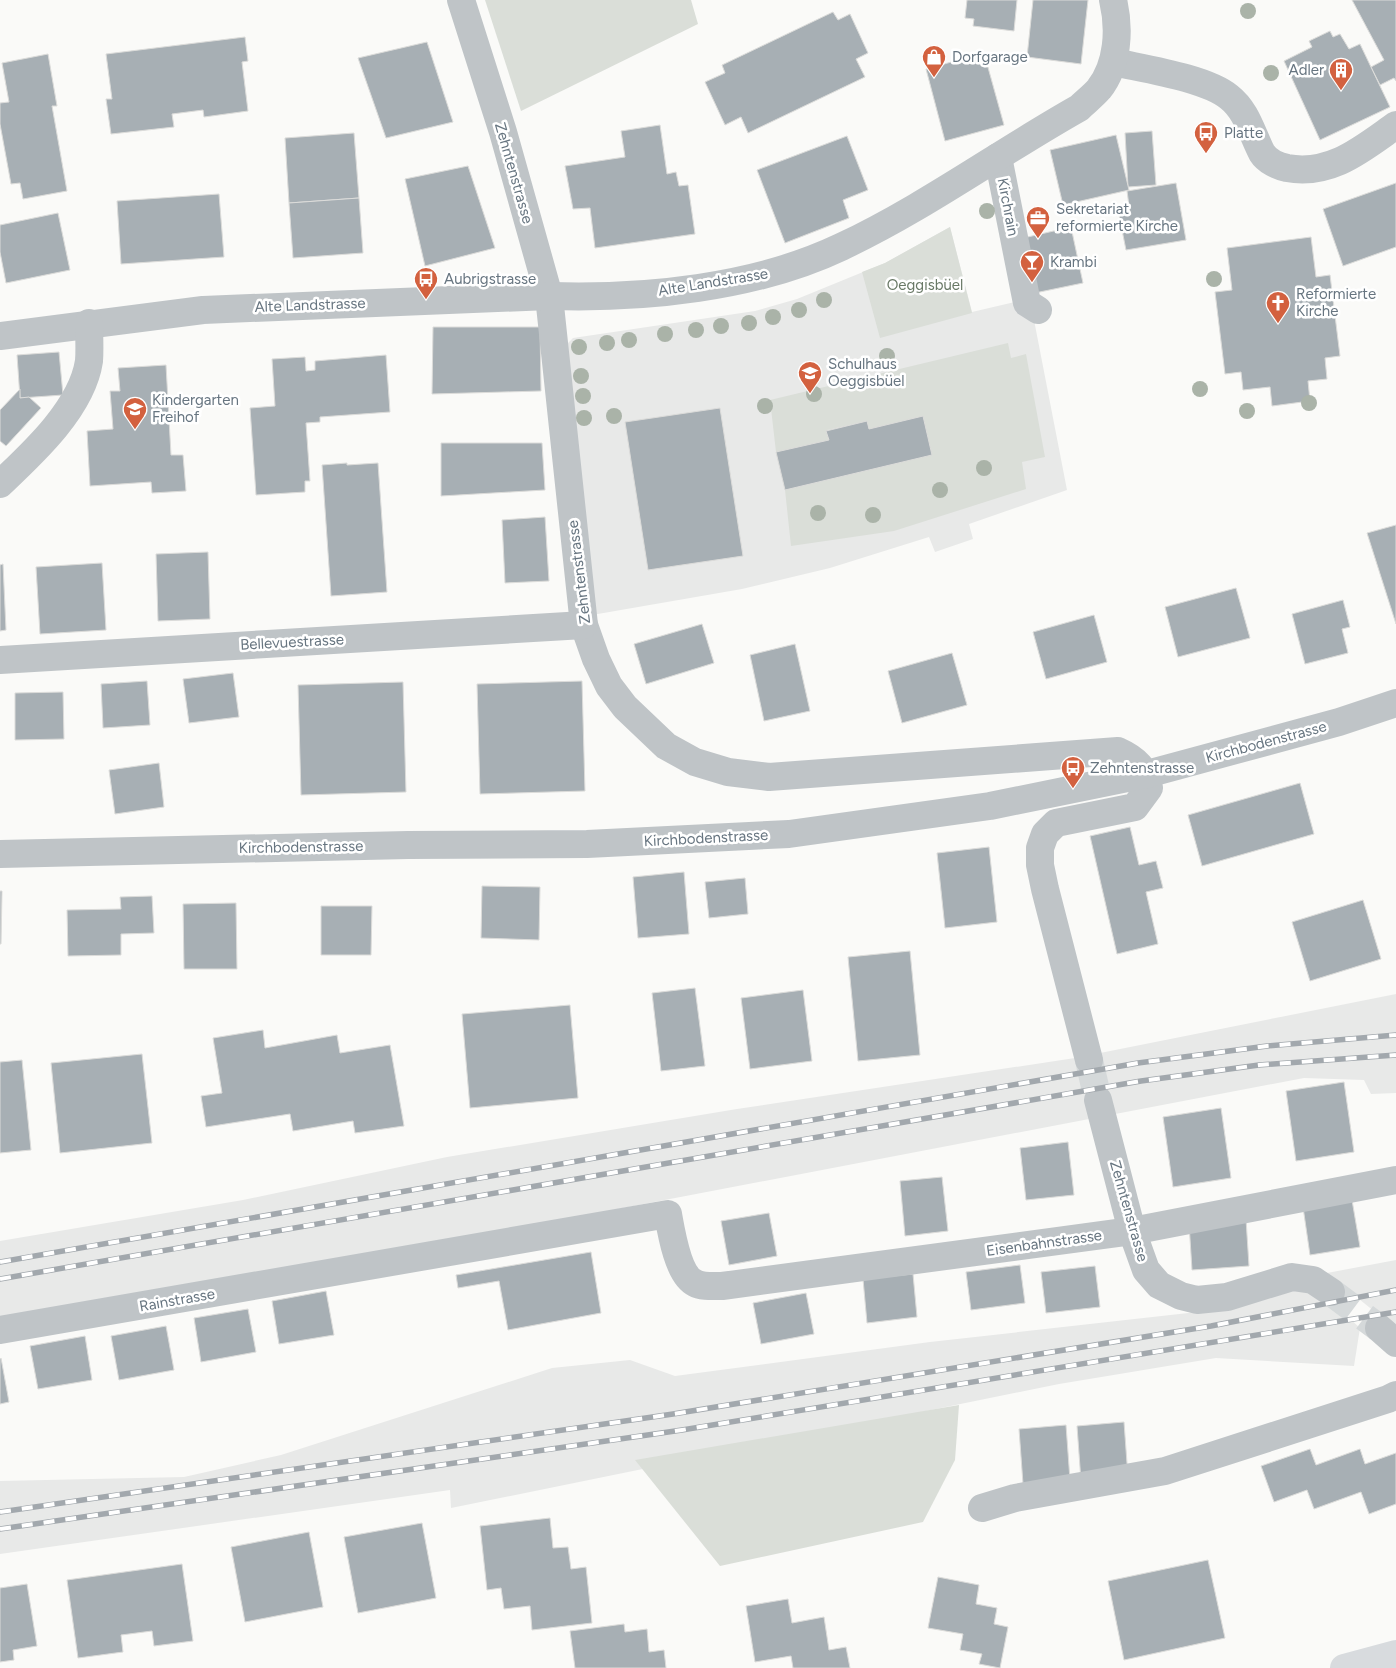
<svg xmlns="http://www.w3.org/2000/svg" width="1396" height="1668" viewBox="0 0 1396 1668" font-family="Figtree,sans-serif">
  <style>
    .built { fill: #e8e9e8 }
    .green { fill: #daded8 }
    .building { fill: #a7afb4; stroke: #dcdcda }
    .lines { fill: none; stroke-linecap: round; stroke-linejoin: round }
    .minor-tunnel { stroke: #d5d9da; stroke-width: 28; stroke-dasharray: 28 14; stroke-linecap: butt }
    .minor { stroke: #bfc4c7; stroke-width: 28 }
    .major { stroke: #d8dbde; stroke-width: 28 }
    .rail-casing { stroke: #a2a8ad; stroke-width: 5.5 }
    .rail { stroke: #fff; stroke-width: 4; stroke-dasharray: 11; stroke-linecap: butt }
    .tree { fill: #aab3a8 }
    .labels { text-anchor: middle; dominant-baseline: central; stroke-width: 5; stroke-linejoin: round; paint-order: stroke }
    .poi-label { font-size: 15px; fill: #677580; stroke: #fff; text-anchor: start }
    .street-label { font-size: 15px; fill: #677580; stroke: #fff }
    .park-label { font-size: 15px; fill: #697966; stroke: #fff }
  </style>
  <rect width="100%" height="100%" fill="#fafaf8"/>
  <g class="built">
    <polygon points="950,227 972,312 1023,300 1034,320 1067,490 969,524 973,539 935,552 929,537 830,568 742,589 592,615 567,344 573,338 755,311 797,299 885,263"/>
    <polygon points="1396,994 1396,1093 1371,1094 1364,1080 1304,1078 0,1327 0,1241 243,1200 447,1157 737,1109 1075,1058"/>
    <polygon points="1396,1260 1396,1329 1327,1273"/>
    <polygon points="1304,1286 1325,1296 1360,1328 1354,1366 1216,1358 1059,1384 451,1508 450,1490 0,1554 0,1481 184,1477 281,1455 552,1368 630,1360 675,1376 930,1342 1233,1308"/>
  </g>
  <g class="green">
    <polygon points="485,0 691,0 698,24 521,111"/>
    <polygon points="950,227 972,313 880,338 862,272 885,263"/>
    <polygon points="1008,343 1011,358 1026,354 1045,457 1022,462 1026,489 894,531 791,546 785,490 931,455 923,416 869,429 867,421 827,430 829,440 776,452 770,400"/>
    <polygon points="959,1405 955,1460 923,1522 720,1566 635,1460"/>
  </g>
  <g class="building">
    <polygon points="967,0 1017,0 1014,31 973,26 974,19 965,18"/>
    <polygon points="1033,0 1088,0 1081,64 1027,57"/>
    <polygon points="1352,0 1396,0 1396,81 1394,78 1380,85 1371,67 1384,60"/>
    <polygon points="833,12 838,20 850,14 868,53 856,59 865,77 748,133 741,117 725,125 705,82 725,73 722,65"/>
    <polygon points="1330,31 1333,37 1340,34 1349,49 1360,44 1390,107 1320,140 1284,61 1312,47 1309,41"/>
    <polygon points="245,37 248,61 242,62 248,111 204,117 203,110 172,114 174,127 111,134 106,99 112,99 106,54"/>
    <polygon points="427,42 453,122 386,138 358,58"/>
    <polygon points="984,53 1004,125 945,141 926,69"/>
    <polygon points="48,54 57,106 52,106 67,191 23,199 20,183 11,184 0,124 0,103 9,102 2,63"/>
    <polygon points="660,125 667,174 676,172 679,186 688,185 695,234 595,248 590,208 573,209 565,166 625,157 621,131"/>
    <polygon points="1152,131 1156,185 1128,187 1125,133"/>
    <polygon points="354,133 359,198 289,203 285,138"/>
    <polygon points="1116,135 1129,190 1063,205 1050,150"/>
    <polygon points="847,136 868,190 843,200 849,218 785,243 757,170"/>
    <polygon points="468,166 495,248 425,266 405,179"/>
    <polygon points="1176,183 1186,240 1126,250 1119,215 1130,213 1127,191"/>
    <polygon points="1396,183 1396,247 1343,266 1323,209"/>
    <polygon points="219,194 224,257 121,264 117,201"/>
    <polygon points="359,198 363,253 293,258 289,203"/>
    <polygon points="58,213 70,270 6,283 0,252 0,225"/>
    <polygon points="1071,227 1083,283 1030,294 1019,239"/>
    <polygon points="1311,237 1316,277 1330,275 1340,356 1325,358 1327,379 1308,381 1310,401 1272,406 1270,387 1243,390 1241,372 1225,374 1215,292 1232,290 1227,248"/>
    <polygon points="433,327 540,327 541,391 432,394"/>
    <polygon points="59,352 63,395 20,398 17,355"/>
    <polygon points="386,355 390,412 320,417 320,422 306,423 310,481 305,481 305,492 256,495 250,408 275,406 272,359 305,357 306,371 315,370 315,361"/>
    <polygon points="166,365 171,455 183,455 186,491 152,493 151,482 90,486 87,431 113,429 110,391 120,391 118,368"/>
    <polygon points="20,389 20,398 29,397 41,408 6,446 0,441 0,410"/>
    <polygon points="720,408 743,556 648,570 625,422"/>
    <polygon points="923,416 932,455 785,490 776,452 829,440 826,431 867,421 869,429"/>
    <polygon points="441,443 542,443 545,490 441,496"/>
    <polygon points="347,463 347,465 378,463 387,592 331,596 322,465"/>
    <polygon points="545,517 549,581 505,583 502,520"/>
    <polygon points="1396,525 1396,624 1367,533"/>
    <polygon points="208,552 210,619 158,621 156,554"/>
    <polygon points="102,563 106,630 40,634 36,567"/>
    <polygon points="3,564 6,630 0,631 0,565"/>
    <polygon points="1236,588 1250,638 1178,657 1165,607"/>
    <polygon points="1343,600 1350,627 1342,629 1348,653 1305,664 1292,614"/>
    <polygon points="1094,615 1107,662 1046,679 1033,632"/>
    <polygon points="702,624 714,663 646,684 634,644"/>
    <polygon points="795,644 810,711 764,721 750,655"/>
    <polygon points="952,653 967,705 902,723 888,671"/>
    <polygon points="233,673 239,717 189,723 183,679"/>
    <polygon points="147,681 150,725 103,728 101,684"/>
    <polygon points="582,681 585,791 480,794 477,684"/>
    <polygon points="403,682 406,792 301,795 298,685"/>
    <polygon points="63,692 64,739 15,740 15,693"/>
    <polygon points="159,763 164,807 115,814 109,770"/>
    <polygon points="1300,783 1314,834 1202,866 1188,815"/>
    <polygon points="1130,827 1139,865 1156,861 1163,888 1146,892 1158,944 1117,954 1090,836"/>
    <polygon points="989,847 997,922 945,928 937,853"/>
    <polygon points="684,872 689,934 638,938 633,877"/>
    <polygon points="745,878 748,914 709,918 705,882"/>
    <polygon points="482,886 540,887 539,940 481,938"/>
    <polygon points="0,891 2,891 1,944 0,944"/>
    <polygon points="152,896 154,933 121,934 121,955 68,956 67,910 121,909 120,897"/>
    <polygon points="1363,900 1381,959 1310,981 1292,922"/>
    <polygon points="236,903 237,969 184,969 183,904"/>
    <polygon points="321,906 372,906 371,955 321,955"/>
    <polygon points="910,951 920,1055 858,1061 848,957"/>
    <polygon points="695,988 705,1066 661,1071 652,993"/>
    <polygon points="803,990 812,1061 750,1069 741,998"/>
    <polygon points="570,1005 578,1098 470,1108 462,1014"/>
    <polygon points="263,1030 265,1048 337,1035 340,1053 390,1045 404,1126 355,1133 353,1121 293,1131 290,1114 206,1127 201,1096 222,1093 213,1038"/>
    <polygon points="142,1054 152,1143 60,1153 51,1063"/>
    <polygon points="22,1060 31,1150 0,1153 0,1062"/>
    <polygon points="1344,1082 1354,1152 1296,1161 1286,1091"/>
    <polygon points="1221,1108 1231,1178 1173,1187 1163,1117"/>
    <polygon points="1068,1142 1074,1195 1026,1200 1020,1148"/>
    <polygon points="942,1177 948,1231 905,1236 900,1181"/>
    <polygon points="1352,1200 1360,1247 1310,1255 1303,1207"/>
    <polygon points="769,1213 777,1256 729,1265 721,1221"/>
    <polygon points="1246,1219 1249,1266 1192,1270 1189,1223"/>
    <polygon points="591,1252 601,1313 508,1330 499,1281 458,1288 456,1275"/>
    <polygon points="1020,1265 1025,1303 971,1310 966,1272"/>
    <polygon points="1095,1266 1100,1307 1046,1313 1041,1272"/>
    <polygon points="913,1274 917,1317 867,1323 863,1279"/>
    <polygon points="326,1291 334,1335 279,1344 272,1301"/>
    <polygon points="806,1293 814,1334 761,1344 753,1303"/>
    <polygon points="248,1309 256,1352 201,1362 194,1318"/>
    <polygon points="166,1326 174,1370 119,1380 111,1336"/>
    <polygon points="85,1336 92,1380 38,1389 30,1346"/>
    <polygon points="1,1358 9,1402 0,1404 0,1359"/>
    <polygon points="1124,1422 1128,1477 1081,1481 1077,1426"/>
    <polygon points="1066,1425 1070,1480 1023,1484 1019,1429"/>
    <polygon points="1310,1449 1316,1465 1360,1449 1365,1464 1396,1453 1396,1504 1369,1514 1361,1492 1314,1509 1307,1490 1274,1502 1261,1466"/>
    <polygon points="550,1518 553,1548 568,1547 571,1569 586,1567 592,1623 532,1630 530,1606 504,1609 501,1588 487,1590 480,1526"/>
    <polygon points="422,1523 436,1598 358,1613 344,1537"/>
    <polygon points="309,1532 323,1607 245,1622 231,1547"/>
    <polygon points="1208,1560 1225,1638 1124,1660 1108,1581"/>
    <polygon points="182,1564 193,1641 154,1646 152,1631 121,1635 123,1652 78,1658 67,1580"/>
    <polygon points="938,1577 979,1585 976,1604 997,1608 994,1624 1008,1627 1000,1668 979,1664 982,1654 960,1650 963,1634 928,1628"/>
    <polygon points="27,1584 37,1646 13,1650 14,1660 0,1662 0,1588"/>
    <polygon points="788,1599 792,1623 824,1617 829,1650 846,1647 850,1668 793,1668 791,1656 755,1662 746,1606"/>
    <polygon points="624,1624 625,1632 647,1629 649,1652 664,1650 666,1668 575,1668 570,1631"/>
  </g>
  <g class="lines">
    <g class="minor-tunnel">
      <polyline points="1089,1060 1098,1100"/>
      <polyline points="1331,1292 1379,1328"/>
    </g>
    <g class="minor">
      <path d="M461,0L503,132L549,296L584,625L596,659L609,686L625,707L666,746L695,762L728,772L769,777L1118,751C1136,759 1146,769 1149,788L1135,807L1056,823L1045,834L1040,848V865L1045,889L1089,1060"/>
      <path d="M1114,62C1145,69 1206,78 1229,97C1247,111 1252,134 1262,153C1267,161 1278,166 1287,168C1331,176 1362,149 1396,125"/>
      <polyline points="998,157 1027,303 1038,310"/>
      <path d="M0,336L203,310L549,296C643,299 755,288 841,247C924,208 999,153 1079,108C1085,102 1093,96 1099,89C1118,65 1120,29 1113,0"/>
      <path d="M0,484C33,453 82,408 89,361C90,349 89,335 89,323"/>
      <polyline points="0,660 584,625"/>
      <polyline points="0,854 408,845 587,844 789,834 990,806 1147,774 1339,722 1396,703"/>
      <polyline points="1098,1100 1132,1231 1146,1270 1159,1285 1181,1296 1197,1300 1227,1297 1292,1277 1313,1280 1331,1292"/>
      <polyline points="1379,1328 1396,1343"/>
      <path d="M0,1330L668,1214C671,1231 678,1275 695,1283C702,1287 713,1286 722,1286L1132,1231L1396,1180"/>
      <polyline points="982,1508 1015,1498 1165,1471 1388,1399 1396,1395"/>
    </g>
    <polyline class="major" points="1344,1668 1396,1654"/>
    <g class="rail-casing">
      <g id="rail">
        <polyline points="0,1262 1138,1063 1267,1046 1396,1035"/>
        <polyline points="0,1279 1141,1081 1259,1065 1396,1055"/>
        <polyline points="0,1512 673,1414 1211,1326 1396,1290"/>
        <polyline points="0,1529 682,1430 1396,1312"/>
      </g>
    </g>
    <use href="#rail" class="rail"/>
  </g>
  <g class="tree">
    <circle cx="1248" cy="11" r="8"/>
    <circle cx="1271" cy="73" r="8"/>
    <circle cx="987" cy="211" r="8"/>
    <circle cx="1214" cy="279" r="8"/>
    <circle cx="824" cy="300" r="8"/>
    <circle cx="799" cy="310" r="8"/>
    <circle cx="773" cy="317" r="8"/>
    <circle cx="749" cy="323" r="8"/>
    <circle cx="721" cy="326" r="8"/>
    <circle cx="696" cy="330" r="8"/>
    <circle cx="665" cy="334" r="8"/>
    <circle cx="629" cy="340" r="8"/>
    <circle cx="607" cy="343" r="8"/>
    <circle cx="579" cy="347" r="8"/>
    <circle cx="887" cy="356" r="8"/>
    <circle cx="581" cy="376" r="8"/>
    <circle cx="1200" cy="389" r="8"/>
    <circle cx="814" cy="394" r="8"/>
    <circle cx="583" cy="396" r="8"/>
    <circle cx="1309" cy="403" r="8"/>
    <circle cx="765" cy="406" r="8"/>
    <circle cx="1247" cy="411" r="8"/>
    <circle cx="614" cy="416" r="8"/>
    <circle cx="584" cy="418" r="8"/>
    <circle cx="984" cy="468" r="8"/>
    <circle cx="940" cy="490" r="8"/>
    <circle cx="818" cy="513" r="8"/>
    <circle cx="873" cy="515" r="8"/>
  </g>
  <defs>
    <g id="shop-pin" transform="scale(1.25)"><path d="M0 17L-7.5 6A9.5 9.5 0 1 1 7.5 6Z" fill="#d3613f" stroke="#fff"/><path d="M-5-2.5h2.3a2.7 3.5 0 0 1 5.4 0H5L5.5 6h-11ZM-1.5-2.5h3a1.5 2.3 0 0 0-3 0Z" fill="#fff"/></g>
    <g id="building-pin" transform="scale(1.25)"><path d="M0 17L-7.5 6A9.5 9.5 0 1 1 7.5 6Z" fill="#d3613f" stroke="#fff"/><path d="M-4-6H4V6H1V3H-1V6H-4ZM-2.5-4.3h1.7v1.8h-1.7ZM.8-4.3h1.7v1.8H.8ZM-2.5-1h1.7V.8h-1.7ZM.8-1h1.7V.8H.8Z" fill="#fff"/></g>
    <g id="bus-pin" transform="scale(1.25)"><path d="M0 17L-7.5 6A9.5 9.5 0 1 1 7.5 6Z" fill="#d3613f" stroke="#fff"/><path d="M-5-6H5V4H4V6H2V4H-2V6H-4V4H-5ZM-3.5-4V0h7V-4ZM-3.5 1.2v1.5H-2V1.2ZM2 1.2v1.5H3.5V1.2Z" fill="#fff"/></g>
    <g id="office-pin" transform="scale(1.25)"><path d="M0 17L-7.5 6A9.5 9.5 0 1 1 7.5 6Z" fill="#d3613f" stroke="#fff"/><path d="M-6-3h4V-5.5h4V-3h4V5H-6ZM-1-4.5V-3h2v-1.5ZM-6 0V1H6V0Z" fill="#fff"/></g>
    <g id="bar-pin" transform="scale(1.25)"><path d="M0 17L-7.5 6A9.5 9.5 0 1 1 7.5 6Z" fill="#d3613f" stroke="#fff"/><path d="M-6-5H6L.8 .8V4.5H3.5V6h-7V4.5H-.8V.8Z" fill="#fff"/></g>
    <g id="church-pin" transform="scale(1.25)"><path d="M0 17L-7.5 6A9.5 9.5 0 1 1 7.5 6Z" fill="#d3613f" stroke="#fff"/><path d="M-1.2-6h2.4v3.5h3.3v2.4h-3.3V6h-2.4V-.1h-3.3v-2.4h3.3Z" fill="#fff"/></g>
    <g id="school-pin" transform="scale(1.25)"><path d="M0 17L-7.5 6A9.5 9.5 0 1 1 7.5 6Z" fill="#d3613f" stroke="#fff"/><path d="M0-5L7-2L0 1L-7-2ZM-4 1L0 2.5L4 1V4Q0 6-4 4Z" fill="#fff"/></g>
  </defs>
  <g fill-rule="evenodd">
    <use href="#shop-pin" x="934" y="57"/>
    <use href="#building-pin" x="1341" y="70"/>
    <use href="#bus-pin" x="1206" y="133"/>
    <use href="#office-pin" x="1038" y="218"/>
    <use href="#bar-pin" x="1032" y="262"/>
    <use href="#bus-pin" x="426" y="279"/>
    <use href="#church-pin" x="1278" y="303"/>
    <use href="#school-pin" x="810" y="373"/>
    <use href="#school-pin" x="135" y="409"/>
    <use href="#bus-pin" x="1073" y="768"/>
  </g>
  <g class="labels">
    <g class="poi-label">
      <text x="952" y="57">Dorfgarage</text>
      <text x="1324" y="70" text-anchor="end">Adler</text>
      <text x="1224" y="133">Platte</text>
      <text x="1056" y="209">Sekretariat<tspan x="1056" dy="17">reformierte Kirche</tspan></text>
      <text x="1050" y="262">Krambi</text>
      <text x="444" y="279">Aubrigstrasse</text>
      <text x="1296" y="294">Reformierte<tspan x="1296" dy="17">Kirche</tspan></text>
      <text x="828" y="364">Schulhaus<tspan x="828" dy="17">Oeggisbüel</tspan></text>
      <text x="152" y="400">Kindergarten<tspan x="152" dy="17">Freihof</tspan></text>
      <text x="1090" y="768">Zehntenstrasse</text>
    </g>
    <g class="street-label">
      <text transform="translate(514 173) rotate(74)">Zehntenstrasse</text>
      <text transform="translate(1008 207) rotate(79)">Kirchrain</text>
      <text transform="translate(713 282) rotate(-9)">Alte Landstrasse</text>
      <text transform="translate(310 305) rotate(-2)">Alte Landstrasse</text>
      <text transform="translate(579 572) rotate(-97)">Zehntenstrasse</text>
      <text transform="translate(292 642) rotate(-3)">Bellevuestrasse</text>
      <text transform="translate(1266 742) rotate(-15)">Kirchbodenstrasse</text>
      <text transform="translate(706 838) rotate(-3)">Kirchbodenstrasse</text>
      <text transform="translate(301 847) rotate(-1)">Kirchbodenstrasse</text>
      <text transform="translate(1129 1211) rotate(74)">Zehntenstrasse</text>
      <text transform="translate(1044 1243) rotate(-8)">Eisenbahnstrasse</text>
      <text transform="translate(177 1300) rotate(-10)">Rainstrasse</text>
    </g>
    <g class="park-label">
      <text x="925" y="285">Oeggisbüel</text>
    </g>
  </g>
</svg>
